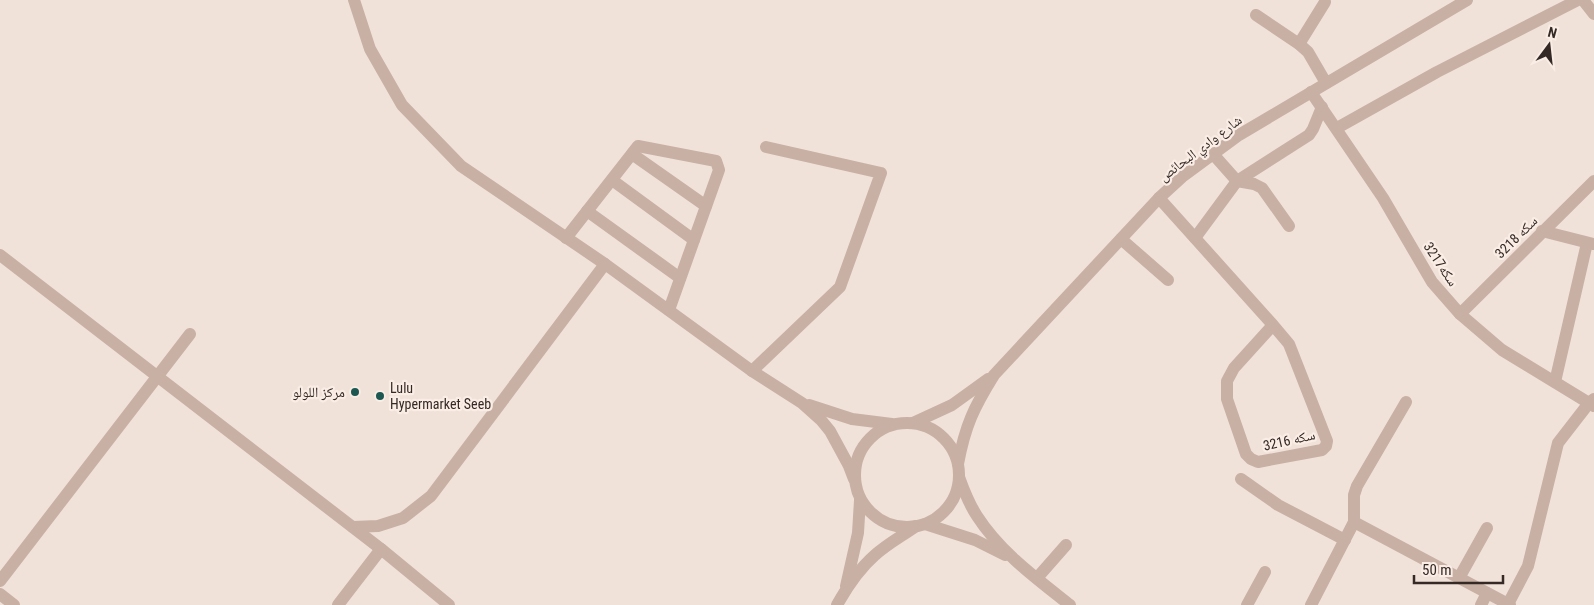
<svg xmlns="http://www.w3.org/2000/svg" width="1594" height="605" viewBox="0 0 1594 605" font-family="'Roboto Condensed','Noto Naskh Arabic',sans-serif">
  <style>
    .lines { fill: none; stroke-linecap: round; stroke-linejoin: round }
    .minor { stroke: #c9b0a5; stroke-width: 12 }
    .poi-dot { fill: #1c5752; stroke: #f9ede5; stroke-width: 2 }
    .labels { text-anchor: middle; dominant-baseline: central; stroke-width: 4.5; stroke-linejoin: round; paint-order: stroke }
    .street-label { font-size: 14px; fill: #352926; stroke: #f9ede5 }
    .poi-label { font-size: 14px; fill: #352926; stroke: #f9ede5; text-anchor: start }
  </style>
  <rect width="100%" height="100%" fill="#f1e2d9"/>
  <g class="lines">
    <g class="minor">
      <polyline points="354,0 370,49 402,105 461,166 605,264 752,371 802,403 821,420 830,431 849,466 854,479"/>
      <polyline points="1583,0 1594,14"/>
      <polyline points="1256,15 1299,44 1308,52 1326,83"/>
      <polyline points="1299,44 1325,2"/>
      <polyline points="1311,92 1383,198 1432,282 1460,314 1502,350 1594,406"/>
      <polyline points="1337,128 1437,72 1578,0"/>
      <polyline points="632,154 706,206"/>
      <polyline points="1213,154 1237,181 1254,184 1262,188 1289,226"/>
      <polyline points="612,180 694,240"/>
      <polyline points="1159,198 1273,325 1289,344 1327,441 1326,446 1322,450 1258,462 1251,459 1246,454 1227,399 1227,381 1234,368 1273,325"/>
      <polyline points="587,211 680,278"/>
      <polyline points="1542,231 1593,244"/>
      <polyline points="566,238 638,146 716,161 719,170 669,310"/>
      <polyline points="1195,238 1237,181 1309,135 1313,129 1322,107"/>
      <polyline points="1121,239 1168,280"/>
      <polyline points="0,255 381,549 449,605"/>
      <polyline points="1460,314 1594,181"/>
      <polyline points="752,371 840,287 881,173 766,147"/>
      <polyline points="1555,382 1587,243"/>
      <polyline points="809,405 852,419 892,424"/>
      <circle cx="907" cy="475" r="52"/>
      <polyline points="913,423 952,405 988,379"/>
      <path d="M958,464C965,426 974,407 994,375L1159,198L1182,177L1239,135L1467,0"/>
      <path d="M959,477C964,491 969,504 977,516C1000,552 1037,579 1070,605"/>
      <polyline points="1241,479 1278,505 1345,540"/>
      <polyline points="1354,522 1510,605"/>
      <polyline points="925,524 975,540 1005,555"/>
      <polyline points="353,527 378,526 403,518 431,496 605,264"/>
      <polyline points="1037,578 1066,545"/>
      <polyline points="1459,578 1487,528"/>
      <polyline points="0,581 190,334"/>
      <polyline points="846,586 858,533 860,500"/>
      <polyline points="0,594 14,605"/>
      <polyline points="1508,604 1528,566 1558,443 1589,403 1594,399"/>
      <polyline points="338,605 381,549"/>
      <path d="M837,605C847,587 859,569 875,555C887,544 902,536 916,526"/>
      <polyline points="1247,605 1265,572"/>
      <polyline points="1311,605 1354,522 1354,495 1357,486 1406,402"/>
      <polyline points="1481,605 1487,593"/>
    </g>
  </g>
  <g class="poi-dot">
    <circle cx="355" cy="392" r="5"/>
    <circle cx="380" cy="396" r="5"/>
  </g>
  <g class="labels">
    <g class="street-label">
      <text transform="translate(1200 148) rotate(-37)">شارع وادي البحائص</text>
      <text transform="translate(1516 237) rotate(-45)">سكه 3218</text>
      <text transform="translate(1441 264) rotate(56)">سكه3217</text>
      <text transform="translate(1289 440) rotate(-13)">سكه 3216</text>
    </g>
    <g class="poi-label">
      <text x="390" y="388">Lulu<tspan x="390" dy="16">Hypermarket Seeb</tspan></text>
      <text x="345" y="392" text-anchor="end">مركز اللولو</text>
    </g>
  </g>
  <g transform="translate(1549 45) rotate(15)" stroke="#f9ede5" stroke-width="4" paint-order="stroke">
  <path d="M0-4L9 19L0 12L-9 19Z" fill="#352926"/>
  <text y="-8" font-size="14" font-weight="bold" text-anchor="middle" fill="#352926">N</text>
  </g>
  <path d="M1414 575v8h89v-8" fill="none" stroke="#352926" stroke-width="2.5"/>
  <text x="1422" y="575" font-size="15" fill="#352926" stroke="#f9ede5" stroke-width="4" paint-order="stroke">50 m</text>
</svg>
